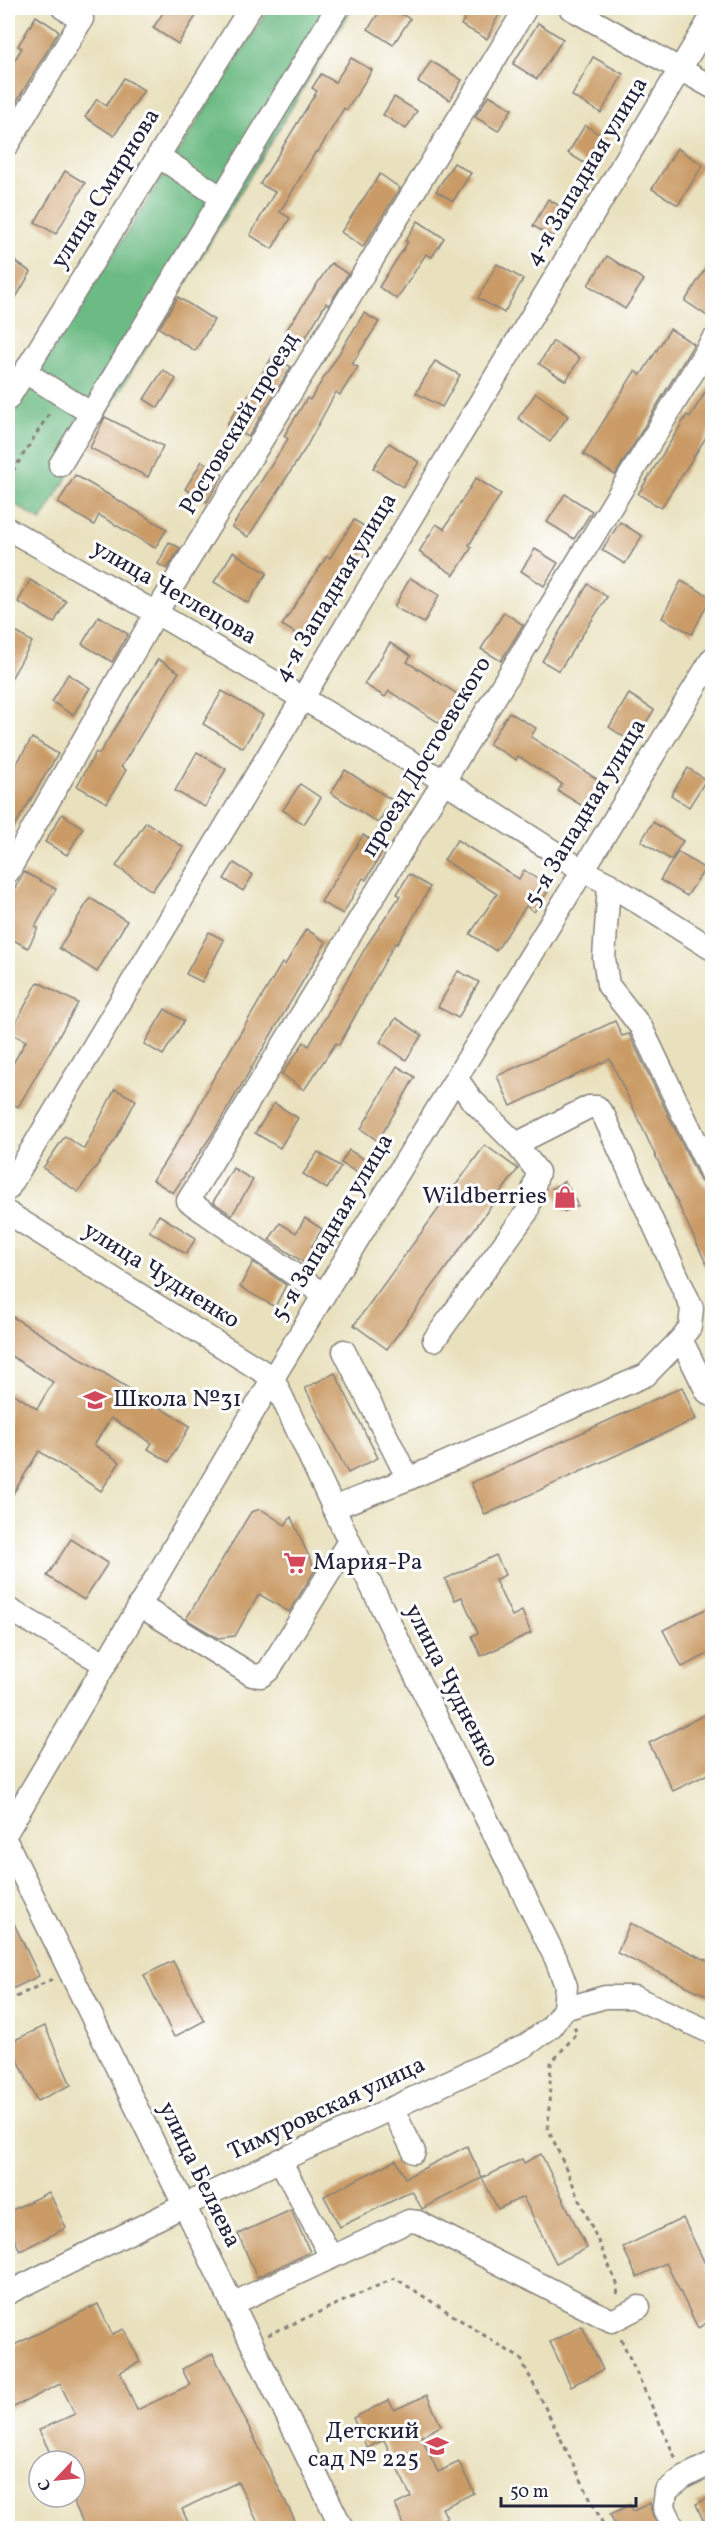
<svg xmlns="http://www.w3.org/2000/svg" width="720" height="2536" viewBox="0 0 720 2536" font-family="Vollkorn,serif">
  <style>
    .forest { fill: #6dbb84; stroke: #486e60; stroke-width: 1.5 }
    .building { fill: #ca9b66 }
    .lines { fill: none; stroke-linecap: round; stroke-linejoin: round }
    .minor-casing { stroke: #86827c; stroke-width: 25 }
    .path { stroke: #86827c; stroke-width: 3; stroke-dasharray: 4.5 4.5; stroke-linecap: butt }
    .minor { stroke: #fff; stroke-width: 22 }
    .labels { text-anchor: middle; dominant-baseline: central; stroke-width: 6; stroke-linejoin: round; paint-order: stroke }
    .street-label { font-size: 24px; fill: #22223b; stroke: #fff }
    .poi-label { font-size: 24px; fill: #22223b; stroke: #fff; text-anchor: end }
  </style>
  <rect width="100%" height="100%" fill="#fff"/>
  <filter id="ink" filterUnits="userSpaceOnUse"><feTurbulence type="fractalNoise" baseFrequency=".0167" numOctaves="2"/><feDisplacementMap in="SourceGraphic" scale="12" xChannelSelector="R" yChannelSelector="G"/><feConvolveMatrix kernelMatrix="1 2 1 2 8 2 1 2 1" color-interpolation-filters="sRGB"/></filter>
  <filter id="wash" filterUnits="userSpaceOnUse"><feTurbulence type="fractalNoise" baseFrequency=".008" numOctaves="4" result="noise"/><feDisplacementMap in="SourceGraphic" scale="24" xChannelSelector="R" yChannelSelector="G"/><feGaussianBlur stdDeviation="1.35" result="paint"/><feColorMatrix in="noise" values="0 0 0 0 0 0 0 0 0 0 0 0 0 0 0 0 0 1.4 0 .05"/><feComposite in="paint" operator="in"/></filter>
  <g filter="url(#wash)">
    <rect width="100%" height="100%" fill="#e9e1be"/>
    <polygon class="forest" points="269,8 352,8 41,521 8,500 8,421"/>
    <g id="blocks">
      <g class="building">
        <polygon points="166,8 201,8 178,44 153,28"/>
        <polygon points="382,8 392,8 410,19 393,45 368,29"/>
        <polygon points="470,8 502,8 487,39 461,25"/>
        <polygon points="36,16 59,31 8,116 8,71 22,48 18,46"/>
        <polygon points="538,23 563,39 537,79 513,64"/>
        <polygon points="593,57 623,74 601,113 572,96"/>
        <polygon points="351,58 372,70 347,110 344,108 318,152 316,151 280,212 290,218 272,249 250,235 275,192 260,184 317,91 312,88 321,74 335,82"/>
        <polygon points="431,61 462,80 450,100 418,82"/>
        <polygon points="124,78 144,90 114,136 85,117 97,99 106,106"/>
        <polygon points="489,95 512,109 498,131 475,117"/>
        <polygon points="394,97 417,111 406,129 383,115"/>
        <polygon points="585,125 609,141 592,168 568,153"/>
        <polygon points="677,148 703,165 678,205 652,189"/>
        <polygon points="454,163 471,173 453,201 436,191"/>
        <polygon points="65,171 85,183 56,234 35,222"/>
        <polygon points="380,174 400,188 363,247 341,232"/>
        <polygon points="548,199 568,211 553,237 533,226"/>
        <polygon points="418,221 444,238 432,257 426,254 397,299 379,287 408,242 405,241"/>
        <polygon points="607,256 644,280 625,309 588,285"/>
        <polygon points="8,257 31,272 8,311"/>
        <polygon points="712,258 712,319 685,301"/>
        <polygon points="331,263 348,274 329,305 326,303 303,342 285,332"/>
        <polygon points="497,264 523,279 504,313 478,298"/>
        <polygon points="178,297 214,320 195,351 159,328"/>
        <polygon points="364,313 379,322 352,364 358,367 340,395 336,392 305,449 248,537 232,527 288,439 284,436 307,398 310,400"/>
        <polygon points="670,329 694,344 615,475 583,454 635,371 641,375"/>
        <polygon points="553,341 580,358 566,381 539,364"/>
        <polygon points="273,356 291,367 248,437 227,424 239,405 241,407"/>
        <polygon points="435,361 460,375 442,407 416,393"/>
        <polygon points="163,370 176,379 158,408 144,399"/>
        <polygon points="712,381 712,428 661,508 638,494 687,415 690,417"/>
        <polygon points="536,393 568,416 550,442 518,418"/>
        <polygon points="105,417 163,446 148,477 90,448"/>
        <polygon points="389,443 419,462 403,487 373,468"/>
        <polygon points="202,461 223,475 207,502 185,489"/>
        <polygon points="75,475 167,529 155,548 99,515 94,525 58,503"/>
        <polygon points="476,478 501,494 469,545 472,547 454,575 419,552 436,524 444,529"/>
        <polygon points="565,494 592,511 574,539 547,522"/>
        <polygon points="354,520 377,534 359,563 352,559 319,610 323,613 306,640 282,625 327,556 330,558"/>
        <polygon points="620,522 642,536 625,564 602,550"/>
        <polygon points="169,542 180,548 167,569 158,564"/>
        <polygon points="535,549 558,563 544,586 521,571"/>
        <polygon points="233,552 267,573 248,603 214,582"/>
        <polygon points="410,578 439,595 424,623 394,607"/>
        <polygon points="30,580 66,601 54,623 18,602"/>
        <polygon points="681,581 711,597 692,634 662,618"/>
        <polygon points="588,584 607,597 559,671 542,661"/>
        <polygon points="504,612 523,625 501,661 481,649"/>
        <polygon points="99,616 128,634 112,662 82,644"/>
        <polygon points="8,627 32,642 8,684"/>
        <polygon points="390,643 411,656 407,662 459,695 441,724 389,691 385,697 364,684"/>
        <polygon points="158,659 179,672 121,767 126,770 107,803 77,786 96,752 99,754"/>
        <polygon points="68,674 90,688 73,715 52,702"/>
        <polygon points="222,691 263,715 243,748 203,724"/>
        <polygon points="629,694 654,710 633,743 609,727"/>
        <polygon points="509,712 536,728 531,737 600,781 584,807 558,791 562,784 518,756 516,760 489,744"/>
        <polygon points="32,738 58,754 8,837 8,778"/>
        <polygon points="197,752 226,769 205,807 175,791"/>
        <polygon points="688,768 706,780 689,807 671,795"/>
        <polygon points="345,770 392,800 378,823 331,793"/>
        <polygon points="300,784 321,798 304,824 283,810"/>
        <polygon points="62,814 83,828 67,855 45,842"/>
        <polygon points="146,822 183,847 152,891 116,866"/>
        <polygon points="653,822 683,841 671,860 641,841"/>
        <polygon points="363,835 385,848 366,880 363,878 343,914 321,902"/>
        <polygon points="457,840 519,879 524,870 550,888 534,912 526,906 496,951 470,934 497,894 444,860"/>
        <polygon points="678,852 705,869 687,896 660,880"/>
        <polygon points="234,863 253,875 243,891 224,879"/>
        <polygon points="24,872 56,889 35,927 38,928 28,948 8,937 8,900"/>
        <polygon points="409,874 430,887 409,925 397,944 395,943 339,1045 336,1043 304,1090 282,1074 304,1042 309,1046 367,945 400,896 397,894"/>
        <polygon points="90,898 127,921 97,972 59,948"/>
        <polygon points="306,929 326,942 213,1133 173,1193 153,1180 191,1121 210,1084 282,963 285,965"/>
        <polygon points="209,932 224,940 202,982 186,974"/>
        <polygon points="458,971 479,982 458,1018 438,1007"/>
        <polygon points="38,982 78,1003 18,1107 8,1101 8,1072 26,1041 10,1033"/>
        <polygon points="165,1009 184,1021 163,1055 144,1044"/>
        <polygon points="396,1018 422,1035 406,1060 380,1042"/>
        <polygon points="615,1021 622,1036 629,1034 700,1181 707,1187 712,1200 712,1276 610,1059 511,1106 497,1076"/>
        <polygon points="397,1066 415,1077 378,1141 361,1129"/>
        <polygon points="115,1089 136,1100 115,1140 78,1192 43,1168 65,1136 84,1149"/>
        <polygon points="274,1103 298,1118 280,1148 255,1133"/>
        <polygon points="485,1145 518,1169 387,1349 354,1325"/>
        <polygon points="349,1150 369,1162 361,1175 341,1163"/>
        <polygon points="318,1152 341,1167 327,1189 303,1174"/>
        <polygon points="233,1168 253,1180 232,1215 213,1202"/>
        <polygon points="565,1181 578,1206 564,1212 552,1188"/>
        <polygon points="159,1215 196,1238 186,1254 149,1231"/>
        <polygon points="305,1218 322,1229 312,1246 324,1254 314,1269 269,1240 280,1223 296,1233"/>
        <polygon points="253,1262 286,1285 275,1307 240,1287"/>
        <polygon points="8,1314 190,1426 169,1462 148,1449 152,1443 111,1418 94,1445 120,1462 101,1491 39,1451 8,1502 8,1390 37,1409 53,1382 8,1354"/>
        <polygon points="335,1373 378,1458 348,1473 305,1388"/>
        <polygon points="682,1387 696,1419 485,1515 471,1483"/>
        <polygon points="261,1509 285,1525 291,1517 315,1570 289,1612 259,1594 235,1636 218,1638 186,1619 251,1512"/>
        <polygon points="71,1539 108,1563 84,1600 47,1576"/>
        <polygon points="496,1555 505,1575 495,1580 512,1616 522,1611 531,1633 481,1656 472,1636 478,1633 462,1597 455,1600 445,1579"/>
        <polygon points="712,1606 712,1652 682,1667 663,1630"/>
        <polygon points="712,1711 712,1772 673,1791 649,1743"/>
        <polygon points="8,1911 39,1976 8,1991"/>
        <polygon points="630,1923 712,1963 712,1998 617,1953"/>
        <polygon points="173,1961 204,2021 174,2037 144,1975"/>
        <polygon points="45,2026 71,2085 37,2101 10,2042"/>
        <polygon points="467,2146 482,2178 422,2209 412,2191 340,2227 324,2196 396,2160 405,2178"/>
        <polygon points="541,2154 587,2248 556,2263 523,2197 498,2209 482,2178 522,2159 524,2163"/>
        <polygon points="49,2192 66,2228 20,2251 8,2225 8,2212"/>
        <polygon points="291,2210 310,2252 257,2277 238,2234"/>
        <polygon points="683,2218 712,2278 712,2320 698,2328 666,2263 637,2277 623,2247"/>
        <polygon points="98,2304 112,2334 124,2329 140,2362 120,2372 137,2410 190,2385 182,2369 213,2354 299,2529 261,2529 238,2482 182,2509 191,2529 86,2529 75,2505 75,2461 54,2461 39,2430 75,2414 60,2384 8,2410 8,2348"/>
        <polygon points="582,2326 603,2370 571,2386 550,2342"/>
        <polygon points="427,2395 441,2426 421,2436 438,2472 459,2462 474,2493 442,2508 447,2518 424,2529 406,2529 395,2505 411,2497 384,2440 367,2448 353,2418 389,2400 394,2410"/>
        <polygon points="712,2496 712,2529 707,2529 696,2504"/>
        <polygon points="650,2503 652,2513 659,2529 617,2529 610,2514 630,2505 633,2511"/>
      </g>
    </g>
  </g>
  <g filter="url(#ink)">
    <use href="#blocks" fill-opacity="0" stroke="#86827c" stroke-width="1.5"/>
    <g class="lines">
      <g class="minor-casing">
        <g id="minor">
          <polyline points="570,8 712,87"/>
          <polyline points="8,144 82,19 63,8"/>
          <polyline points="158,156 222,198"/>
          <polyline points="25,372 92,414"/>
          <polyline points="8,399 250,8"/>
          <polyline points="60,465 337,8"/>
          <polyline points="8,529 156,613 444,781 582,870 609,884 712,949"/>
          <polyline points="8,872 156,613 526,8"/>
          <polyline points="609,884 604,958 608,985 641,1027 712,1175"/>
          <polyline points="457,1079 471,1099 516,1144 589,1107 597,1107 604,1116 692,1308 690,1327 681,1339 707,1392 712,1395"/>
          <polyline points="8,1189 712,16"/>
          <polyline points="8,1213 273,1378 349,1541 556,1959 566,1986 564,2009"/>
          <polyline points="324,1295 188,1201 712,341"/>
          <polyline points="434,1340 527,1212 538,1172 516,1144"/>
          <polyline points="344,1351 408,1479"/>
          <polyline points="333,1508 408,1479 646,1375 681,1339"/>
          <polyline points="139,1605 252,1675 261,1676 269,1670 349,1541"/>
          <polyline points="8,1609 105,1664"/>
          <polyline points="8,1830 273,1378 712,659"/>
          <polyline points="8,1845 342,2528"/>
          <polyline points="564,2009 605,1997 634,1997 712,2033"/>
          <polyline points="392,2108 414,2152"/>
          <polyline points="280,2160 331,2257"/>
          <polyline points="8,2293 183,2206 525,2046 551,2027 564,2009"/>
          <polyline points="232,2304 409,2221 418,2222 612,2321 639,2307"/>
          <polyline points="674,2528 664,2507 666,2491 684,2477 712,2463"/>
        </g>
      </g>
      <g class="path">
        <polyline points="8,479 50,412"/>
        <polyline points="8,2001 52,1979"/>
        <polyline points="574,2027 577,2033 551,2063 548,2128 618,2286 617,2296"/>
        <polyline points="268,2335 395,2278 521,2359 605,2528"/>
        <polyline points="621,2339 676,2459"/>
      </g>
      <use href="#minor" class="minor"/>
    </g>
  </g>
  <defs>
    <g id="shop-bare" transform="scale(1.8)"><path d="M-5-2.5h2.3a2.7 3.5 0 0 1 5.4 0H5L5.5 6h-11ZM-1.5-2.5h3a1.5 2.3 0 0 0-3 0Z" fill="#d1495b" stroke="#fff" stroke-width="2.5" paint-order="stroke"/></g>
    <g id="school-bare" transform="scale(1.8)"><path d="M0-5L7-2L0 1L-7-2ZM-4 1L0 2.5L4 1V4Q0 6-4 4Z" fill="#d1495b" stroke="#fff" stroke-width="2.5" paint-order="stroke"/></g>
    <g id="supermarket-bare" transform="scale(1.8)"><path d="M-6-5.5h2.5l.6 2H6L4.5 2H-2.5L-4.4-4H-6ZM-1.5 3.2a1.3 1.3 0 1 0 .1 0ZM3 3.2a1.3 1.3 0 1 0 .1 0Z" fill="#d1495b" stroke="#fff" stroke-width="2.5" paint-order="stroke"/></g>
  </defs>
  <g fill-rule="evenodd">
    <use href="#shop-bare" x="565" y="1197"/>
    <use href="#school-bare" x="95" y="1400"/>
    <use href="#supermarket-bare" x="295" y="1563"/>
    <use href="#school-bare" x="437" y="2446"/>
  </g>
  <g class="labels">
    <g class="street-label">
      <text transform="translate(587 172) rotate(-59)">4-я Западная улица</text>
      <text transform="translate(106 189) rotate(-58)">улица Смирнова</text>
      <text transform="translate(240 424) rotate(-59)">Ростовский проезд</text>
      <text transform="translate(336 588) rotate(-59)">4-я Западная улица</text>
      <text transform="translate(174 593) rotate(30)">улица Чеглецова</text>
      <text transform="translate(427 757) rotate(-59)">проезд Достоевского</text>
      <text transform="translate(586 813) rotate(-59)">5-я Западная улица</text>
      <text transform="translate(333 1228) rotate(-59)">5-я Западная улица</text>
      <text transform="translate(161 1276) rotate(32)">улица Чудненко</text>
      <text transform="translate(451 1686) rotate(63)">улица Чудненко</text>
      <text transform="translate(327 2109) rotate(-25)">Тимуровская улица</text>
      <text transform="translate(199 2175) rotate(64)">улица Беляева</text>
    </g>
    <g class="poi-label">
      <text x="547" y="1197">Wildberries</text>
      <text x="113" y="1400" text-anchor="start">Школа №31</text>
      <text x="313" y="1563" text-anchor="start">Мария-Ра</text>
      <text x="419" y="2432">Детский<tspan x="419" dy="28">сад № 225</tspan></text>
    </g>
  </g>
  <rect width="720" height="2536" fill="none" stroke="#fff" stroke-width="30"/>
  <g transform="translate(57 2479) rotate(244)"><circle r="28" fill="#ffffff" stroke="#a7a7b1" stroke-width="1.5"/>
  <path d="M0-4.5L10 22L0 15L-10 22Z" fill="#d1495b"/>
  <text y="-9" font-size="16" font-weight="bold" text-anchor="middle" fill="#22223b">С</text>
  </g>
  <path d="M501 2497v9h135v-9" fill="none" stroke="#22223b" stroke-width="3"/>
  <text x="510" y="2497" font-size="18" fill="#22223b" stroke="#ffffff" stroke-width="4.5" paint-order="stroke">50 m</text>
</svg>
